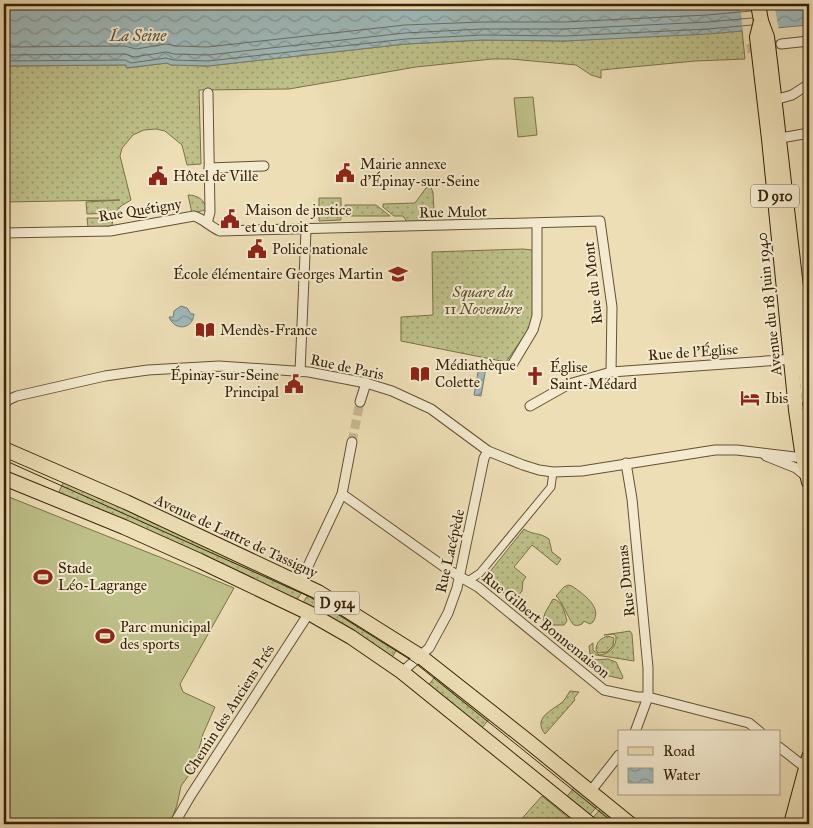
<svg xmlns="http://www.w3.org/2000/svg" width="813" height="828" viewBox="0 0 813 828" font-family="'IM FELL Great Primer',serif">
  <style>
    .grass { fill: url(#grass-dots); stroke: #7b7148 }
    .pitch { fill: #bec089; stroke: #7b7148 }
    .water { fill: url(#water-waves); stroke: #767d72 }
    .pier { fill: #eddeb5 }
    .lines { fill: none; stroke-linecap: round; stroke-linejoin: round }
    .shore { stroke: #6c6e60; stroke-width: 1 }
    .minor-tunnel { stroke: #c9b892; stroke-width: 9; stroke-dasharray: 9 4.5; stroke-linecap: butt }
    .pedestrian-casing { stroke: #655132; stroke-width: 9 }
    .minor-casing { stroke: #655132; stroke-width: 11 }
    .primary-casing { stroke: #382207; stroke-width: 16 }
    .pedestrian { stroke: #f3eacf; stroke-width: 7 }
    .minor { stroke: #f3eacf; stroke-width: 9 }
    .primary { stroke: #eddeb5; stroke-width: 14 }
    .tram { stroke: #382207; stroke-width: 1 }
    .primary-bridge-casing { stroke: #382207; stroke-width: 16; stroke-linecap: butt }
    .primary-bridge { stroke: #eddeb5; stroke-width: 14 }
    .labels { text-anchor: middle; dominant-baseline: central; stroke-width: 4; stroke-linejoin: round; paint-order: stroke }
    .shield { fill: #f3eacf; stroke: #705e43; stroke-width: 1 }
    .shield-label { font-size: 14px; font-weight: bold; fill: #382207 }
    .poi-label { font-size: 15px; fill: #382207; stroke: #f3eacf; text-anchor: start }
    .street-label { font-size: 15px; fill: #382207; stroke: #f3eacf }
    .park-label { font-size: 15px; font-style: italic; fill: #5a4a28; stroke: #f3eacf }
    .water-label { font-size: 16px; font-style: italic; fill: #574f3d; stroke: #f3eacf }
  </style>
  <defs>
    <pattern id="grass-dots" width="8" height="8" patternUnits="userSpaceOnUse" patternTransform="scale(1.25)"><rect width="8" height="8" fill="#bec089"/><path d="M2 2h.1M6 6h.1" fill="none" stroke="#9b9c6e" stroke-width="1.8" stroke-linecap="round"/></pattern>
    <pattern id="water-waves" width="16" height="10" patternUnits="userSpaceOnUse" patternTransform="scale(1.25)"><rect width="16" height="10" fill="#9fb9ba"/><path d="M0 5q4-4 8 0t8 0" fill="none" stroke="#839695"/></pattern>
  </defs>
  <rect width="100%" height="100%" fill="#eddeb5"/>
  <filter id="stains"><feTurbulence type="fractalNoise" baseFrequency=".004" numOctaves="4"/><feColorMatrix values="0 0 0 0 .2 0 0 0 0 .09 0 0 0 0 .02 0 0 0 .5 -.17"/></filter>
  <radialGradient id="worn" r=".72"><stop offset=".6" stop-color="#630" stop-opacity="0"/><stop offset="1" stop-color="#630" stop-opacity=".3"/></radialGradient>
  <g class="grass">
    <polygon points="742,30 745,59 695,61 601,70 601,78 591,75 576,65 511,59 492,59 416,67 289,89 199,90 201,164 187,165 182,145 165,131 156,129 144,130 133,135 122,148 120,156 131,200 121,206 115,213 87,214 86,202 120,200 4,202 4,66 126,65 127,68 167,63 171,65 208,66 406,44 482,40 565,41"/>
    <polygon points="429,184 433,192 434,212 431,212 431,215 424,215 425,221 408,223 403,216 394,216 383,207 383,204 415,203"/>
    <path d="M188,195C197,195 206,200 206,210L192,213Z"/>
    <polygon points="319,198 341,198 341,220 319,221"/>
    <polygon points="345,205 376,205 390,216 345,216"/>
    <polygon points="87,218 113,218 112,226 88,227"/>
    <polygon points="523,249 533,250 533,323 506,362 401,341 401,317 433,315 432,252"/>
    <polygon points="64,481 304,589 296,601 57,496"/>
    <path d="M524,529C532,535 539,532 549,539L552,552L561,559L557,565L532,545L514,567L526,577L523,581L522,591L514,601L485,578Z"/>
    <path d="M568,585L572,586C583,594 603,607 593,622L590,624L584,621L582,624C579,625 578,626 574,625C571,624 562,601 556,596L564,587Z"/>
    <polygon points="310,592 399,646 391,659 302,604"/>
    <path d="M553,599C562,600 565,613 567,621L564,625H552L543,620L545,613Z"/>
    <path d="M630,631L632,634L634,661L590,654L589,646L593,643V650L599,655C609,654 617,647 616,636L613,634L604,635Z"/>
    <path d="M608,636L614,638L613,646L607,652L598,653L596,650C596,642 601,638 608,636Z"/>
    <polygon points="608,659 616,662 623,677 622,679 605,675 591,663 594,660"/>
    <polygon points="438,673 491,717 480,730 427,687"/>
    <path d="M570,691L579,692L574,698L575,700L545,734C533,719 550,711 560,704C565,701 567,695 570,691Z"/>
    <polygon points="576,785 599,804 588,817 565,799"/>
    <polygon points="542,796 576,824 517,824"/>
    <polygon points="602,807 623,824 596,824 591,820"/>
  </g>
  <g class="pitch">
    <polygon points="533,97 537,135 518,137 514,98"/>
    <polygon points="4,495 167,560 234,588 180,684 183,692 215,707 203,734 194,768 181,786 177,805 170,824 16,824 4,816"/>
  </g>
  <g class="water">
    <polygon points="4,4 809,4 809,25 709,34 565,41 482,40 406,44 208,66 171,65 167,63 126,68 126,65 4,66"/>
    <path d="M181,306L187,308L191,314H194C193,329 175,332 169,317H173L174,311Z"/>
    <polygon points="480,361 487,362 481,396 474,395"/>
  </g>
  <polygon class="pier" points="740,4 774,4 779,30 743,33"/>
  <g class="lines">
    <g class="shore">
      <polyline points="4,47 125,46 136,49 166,44 176,46 207,47 405,25 482,22 565,22 707,15 751,11"/>
      <polyline points="4,55 125,54 134,57 166,52 174,54 208,55 405,33 482,29 565,29 708,22 752,18"/>
      <polyline points="4,61 125,60 131,63 166,58 173,60 208,61 406,39 482,35 565,36 708,29 752,25"/>
    </g>
    <g class="minor-tunnel">
      <polyline points="747,49 781,44"/>
      <polyline points="352,442 360,402"/>
    </g>
    <g class="pedestrian-casing">
      <polyline id="pedestrian" points="468,581 480,573 551,487 553,472"/>
    </g>
    <g class="minor-casing">
      <g id="minor">
        <polyline points="781,44 809,41"/>
        <polyline points="771,101 792,95 809,84"/>
        <polyline points="775,139 809,133"/>
        <polyline points="209,168 264,166"/>
        <polyline points="207,223 210,212 208,93"/>
        <path d="M4,233L110,231L194,216C204,219 210,227 220,231L600,221L612,307L611,372"/>
        <polyline points="512,365 533,330 537,316 537,224"/>
        <polyline points="300,372 306,230"/>
        <polyline points="360,402 366,383"/>
        <polyline points="4,406 8,400 17,396 105,376 148,370 219,366 309,372 366,383 392,391 431,409 488,451 523,465 539,470 553,472 582,471 715,450 737,450 803,458"/>
        <polyline points="530,406 569,384 611,372 795,359"/>
        <polyline points="766,456 796,468 807,477"/>
        <polyline points="626,463 632,499 648,668 648,697 635,732"/>
        <polyline points="342,494 450,571 478,587 604,690 637,697 648,697 749,723 760,732"/>
        <polyline points="300,583 342,494 352,442"/>
        <polyline points="402,672 429,648 448,613 457,588 484,458 488,451"/>
        <polyline points="779,747 806,768"/>
        <polyline points="590,792 619,755"/>
        <polyline points="174,824 191,795 309,613"/>
      </g>
    </g>
    <g class="primary-casing">
      <g id="primary">
        <polyline points="758,4 761,21"/>
        <polyline points="771,70 809,400"/>
        <polyline points="761,71 769,139 796,410 803,458 809,482"/>
        <polyline points="4,449 126,502 318,592 420,656 529,742 630,824"/>
        <polyline points="4,478 124,527 200,561 309,613 351,637 402,672 590,824"/>
        <polyline points="791,824 809,757"/>
        <polyline points="800,824 809,798"/>
      </g>
    </g>
    <use href="#pedestrian" class="pedestrian"/>
    <use href="#minor" class="minor"/>
    <use href="#primary" class="primary"/>
    <polyline class="tram" points="4,460 310,597 414,662 615,824"/>
    <g class="primary-bridge-casing">
      <g id="primary-bridge">
        <polyline points="761,21 757,37 761,71"/>
        <polyline points="761,21 767,37 771,70"/>
      </g>
    </g>
    <use href="#primary-bridge" class="primary-bridge"/>
  </g>
  <defs>
    <g id="civic-bare" transform="scale(1.5)"><path d="M-.6-6.5H3V-4.5H.6V-3L4-1V1h2V6H-6V1h2V-1L-.6-3ZM-1.2 2.5V6h2.4V2.5Z" fill="#8f2418" stroke="#f3eacf" stroke-width="2.5" paint-order="stroke"/></g>
    <g id="school-bare" transform="scale(1.5)"><path d="M0-5L7-2L0 1L-7-2ZM-4 1L0 2.5L4 1V4Q0 6-4 4Z" fill="#8f2418" stroke="#f3eacf" stroke-width="2.5" paint-order="stroke"/></g>
    <g id="library-bare" transform="scale(1.5)"><path d="M-6-4Q-3-5.5-.7-3.5V5Q-3 3-6 4ZM6-4Q3-5.5 .7-3.5V5Q3 3 6 4Z" fill="#8f2418" stroke="#f3eacf" stroke-width="2.5" paint-order="stroke"/></g>
    <g id="church-bare" transform="scale(1.5)"><path d="M-1.2-6h2.4v3.5h3.3v2.4h-3.3V6h-2.4V-.1h-3.3v-2.4h3.3Z" fill="#8f2418" stroke="#f3eacf" stroke-width="2.5" paint-order="stroke"/></g>
    <g id="hotel-bare" transform="scale(1.5)"><path d="M-6-4.5h1.5V1H6V5H4.5V3h-9V5H-6ZM-4 0a1.8 1.8 0 1 1 3.6 0ZM.5 0V-2.5h3Q6-2.5 6 0Z" fill="#8f2418" stroke="#f3eacf" stroke-width="2.5" paint-order="stroke"/></g>
    <g id="stadium-bare" transform="scale(1.5)"><path d="M0-5a6.5 5 0 1 0 0 10a6.5 5 0 1 0 0-10ZM-3.5-1.8h7v3.6h-7Z" fill="#8f2418" stroke="#f3eacf" stroke-width="2.5" paint-order="stroke"/></g>
  </defs>
  <g fill-rule="evenodd">
    <use href="#civic-bare" x="345" y="173"/>
    <use href="#civic-bare" x="158" y="176"/>
    <use href="#civic-bare" x="230" y="219"/>
    <use href="#civic-bare" x="257" y="249"/>
    <use href="#school-bare" x="398" y="274"/>
    <use href="#library-bare" x="205" y="330"/>
    <use href="#library-bare" x="420" y="374"/>
    <use href="#church-bare" x="535" y="376"/>
    <use href="#civic-bare" x="294" y="384"/>
    <use href="#hotel-bare" x="750" y="398"/>
    <use href="#stadium-bare" x="43" y="577"/>
    <use href="#stadium-bare" x="105" y="636"/>
  </g>
  <g class="labels">
    <g class="shield">
      <rect x="751" y="184.5" width="48" height="23" rx="4"/>
      <rect x="314.5" y="591.5" width="45" height="23" rx="4"/>
    </g>
    <g class="shield-label">
      <text x="775" y="196">D 910</text>
      <text x="337" y="603">D 914</text>
    </g>
    <g class="poi-label">
      <text x="360" y="164">Mairie annexe<tspan x="360" dy="17">d'Épinay-sur-Seine</tspan></text>
      <text x="173" y="176">Hôtel de Ville</text>
      <text x="245" y="210">Maison de justice<tspan x="245" dy="17">et du droit</tspan></text>
      <text x="272" y="249">Police nationale</text>
      <text x="383" y="274" text-anchor="end">École élémentaire Georges Martin</text>
      <text x="220" y="330">Mendès-France</text>
      <text x="435" y="365">Médiathèque<tspan x="435" dy="17">Colette</tspan></text>
      <text x="550" y="367">Église<tspan x="550" dy="17">Saint-Médard</tspan></text>
      <text x="279" y="375" text-anchor="end">Épinay-sur-Seine<tspan x="279" dy="17">Principal</tspan></text>
      <text x="765" y="398">Ibis</text>
      <text x="58" y="568">Stade<tspan x="58" dy="17">Léo-Lagrange</tspan></text>
      <text x="120" y="627">Parc municipal<tspan x="120" dy="17">des sports</tspan></text>
    </g>
    <g class="street-label">
      <text transform="translate(140 210) rotate(-9)">Rue Quétigny</text>
      <text transform="translate(453 212) rotate(-1)">Rue Mulot</text>
      <text transform="translate(593 283) rotate(-96)">Rue du Mont</text>
      <text transform="translate(769 304) rotate(-96)">Avenue du 18 Juin 1940</text>
      <text transform="translate(693 352) rotate(-4)">Rue de l'Église</text>
      <text transform="translate(347 367) rotate(12)">Rue de Paris</text>
      <text transform="translate(236 536) rotate(25)">Avenue de Lattre de Tassigny</text>
      <text transform="translate(450 551) rotate(-77)">Rue Lacépède</text>
      <text transform="translate(626 581) rotate(-96)">Rue Dumas</text>
      <text transform="translate(546 625) rotate(39)">Rue Gilbert Bonnemaison</text>
      <text transform="translate(229 710) rotate(-57)">Chemin des Anciens Prés</text>
    </g>
    <g class="park-label">
      <text x="483" y="292">Square du<tspan x="483" dy="17">11 Novembre</tspan></text>
    </g>
    <g class="water-label">
      <text x="138" y="35">La Seine</text>
    </g>
  </g>
  <rect width="813" height="828" fill="none" stroke="#eddeb5" stroke-width="20"/>
  <rect x="5" y="5" width="803" height="818" fill="none" stroke="#382207" stroke-width="2.5"/>
  <rect x="10" y="10" width="793" height="808" fill="none" stroke="#382207"/>
  <rect x="618" y="730" width="162" height="65" fill="#f3eacf" stroke="#a89a7f"/>
  <rect x="628" y="747" width="25" height="8" fill="#eddeb5" stroke="#a89a7f"/>
  <text x="663" y="756" font-size="15" fill="#382207">Road</text>
  <rect x="628" y="768" width="25" height="15" fill="url(#water-waves)" stroke="#a89a7f"/>
  <text x="663" y="780" font-size="15" fill="#382207">Water</text>
  <rect width="100%" height="100%" filter="url(#stains)"/>
  <rect width="100%" height="100%" fill="url(#worn)"/>
</svg>
